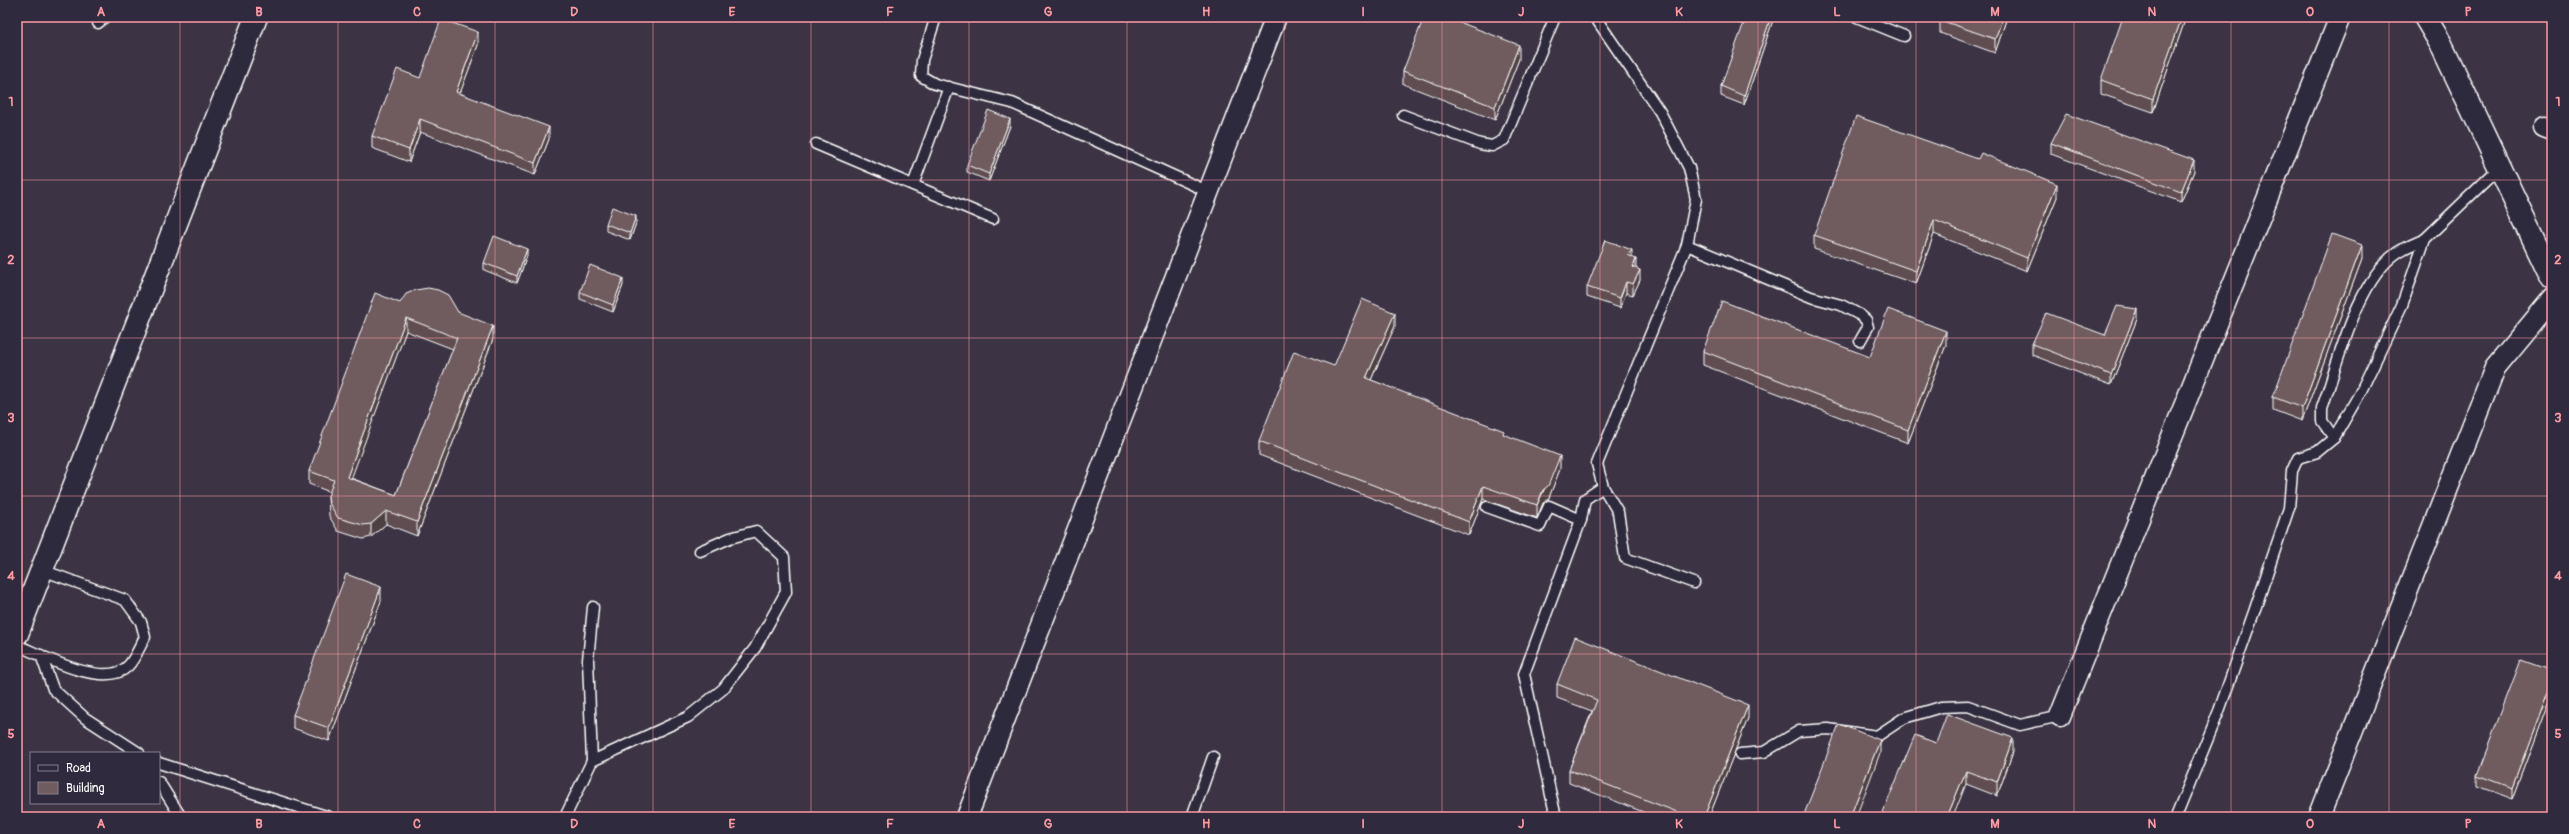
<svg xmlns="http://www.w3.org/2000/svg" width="2569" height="834" viewBox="0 0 2569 834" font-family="Pangolin,sans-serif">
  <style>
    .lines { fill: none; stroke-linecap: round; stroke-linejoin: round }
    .lane-casing { stroke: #fff; stroke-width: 13 }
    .street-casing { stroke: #fff; stroke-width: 23 }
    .secondary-casing { stroke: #fff; stroke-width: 25 }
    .lane { stroke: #2f2a3d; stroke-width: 10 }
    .street { stroke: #2f2a3d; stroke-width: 20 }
    .secondary { stroke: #2f2a3d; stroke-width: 22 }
    .wall { fill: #604e51; stroke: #fff; fill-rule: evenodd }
    .shaded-wall { fill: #4e4042; stroke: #fff }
    .building { fill: #705b5e; stroke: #fff; fill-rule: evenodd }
    .grid { fill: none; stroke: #ff9aa2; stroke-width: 1; stroke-opacity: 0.55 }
    .neatline { fill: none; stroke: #ff9aa2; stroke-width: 1.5 }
    .grid-label { font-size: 13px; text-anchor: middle; font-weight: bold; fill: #ff9aa2 }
  </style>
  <rect width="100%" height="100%" fill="#3c3444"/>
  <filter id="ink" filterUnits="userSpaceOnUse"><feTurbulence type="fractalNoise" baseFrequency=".025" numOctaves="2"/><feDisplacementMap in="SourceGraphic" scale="8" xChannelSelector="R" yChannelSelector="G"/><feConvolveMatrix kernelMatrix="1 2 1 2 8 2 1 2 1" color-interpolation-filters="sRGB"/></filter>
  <g filter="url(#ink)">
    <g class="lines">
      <g class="lane-casing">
        <g id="lane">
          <polyline points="936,17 922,60 921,76 935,84 1012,103 1209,192"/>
          <polyline points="1857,17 1904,36"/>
          <polyline points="98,23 105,17"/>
          <polyline points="1403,115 1480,144 1492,146 1504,140 1555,17"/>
          <polyline points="816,144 993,219"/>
          <polyline points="913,185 949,87"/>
          <polyline points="1687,245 1811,297 1841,305 1860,315 1866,320 1868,327 1860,341"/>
          <path d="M2334,438L2322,421V408C2338,363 2357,279 2398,252C2406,247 2416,243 2425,239"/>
          <polyline points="1603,487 1618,512 1625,558 1694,583"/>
          <polyline points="1487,507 1540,526 1549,506 1581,520"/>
          <path d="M17,645C41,655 105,690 128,666C135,659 140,646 145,637L141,622L125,600L42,570"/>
          <polyline points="41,655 53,689 85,718 139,753"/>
          <polyline points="1740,754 1764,752 1799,731 1828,729 1877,736 1904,718 1941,707 1968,706 2020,725 2060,716"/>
          <polyline points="592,761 588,660 593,607"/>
          <polyline points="159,763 329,817"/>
          <polyline points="159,782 181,817"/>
          <polyline points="1555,813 1524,674 1581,520 1585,499 1603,487 1597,464 1687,245 1696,199 1689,168 1660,112 1595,17"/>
          <polyline points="565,817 592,761 688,717 723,689 755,648 786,592 784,557 756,531 730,538 700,551"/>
          <polyline points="1192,817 1213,757"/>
          <polyline points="2176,817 2219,711 2254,612 2289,508 2292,471 2298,458 2317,452 2334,438 2360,393 2402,305 2425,239 2499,168"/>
        </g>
      </g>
      <g class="street-casing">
        <g id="street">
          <polyline points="2544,127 2552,130"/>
          <polyline points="2060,716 2340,17"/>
          <polyline points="967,817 1276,17"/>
          <polyline points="2319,817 2495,368 2552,299"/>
        </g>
      </g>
      <g class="secondary-casing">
        <g id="secondary">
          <polyline points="2425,17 2441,44 2552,278"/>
          <polyline points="17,634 256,17"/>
        </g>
      </g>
      <use href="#lane" class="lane"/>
      <use href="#street" class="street"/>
      <use href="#secondary" class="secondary"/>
    </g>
    <g class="wall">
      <polygon points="1719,17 1774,17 1744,105 1721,96 1721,86 1744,25"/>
      <polygon points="1941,17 2007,17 1995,53 1940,33 1940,20"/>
      <polygon points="2184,17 2184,23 2153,112 2101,94 2101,80"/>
      <polygon points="478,45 460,93 549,139 535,175 420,132 409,162 372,148 372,136 420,78"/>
      <polygon points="1519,59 1495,120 1403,84 1403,71"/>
      <polygon points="1010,126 989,181 967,172 967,165"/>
      <polygon points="2051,143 2194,171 2181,202 2051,154"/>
      <polygon points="2057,197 2027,271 1934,234 1916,284 1814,249 1814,235"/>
      <polygon points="636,223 630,240 606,231 606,224"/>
      <polygon points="527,256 517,283 484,270 484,263"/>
      <polygon points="1632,257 1636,269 1640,280 1633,295 1626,293 1620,308 1587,297 1587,287"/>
      <polygon points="2362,259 2302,421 2273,410 2273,397"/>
      <polygon points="623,285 613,312 580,299 580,292"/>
      <path d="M400,303L458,312L493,339L417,536L386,524L371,537L363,539L338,531L329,516L328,496L330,492L309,484V471ZM406,331L453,349L396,495L351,478Z"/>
      <polygon points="2137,319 2111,385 2032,355 2032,344 2105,335"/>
      <polygon points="1395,326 1371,380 1504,435 1560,469 1548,500 1543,503 1537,518 1483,499 1469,535 1259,455 1259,441 1334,366"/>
      <polygon points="1946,345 1908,443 1703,365 1703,351 1870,357"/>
      <polygon points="381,601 329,741 293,728 293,715"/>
      <polygon points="2552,671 2552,692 2512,799 2477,786 2477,775"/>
      <polygon points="1557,684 1748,718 1709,817 1656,817 1569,783 1569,770 1592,711 1557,698"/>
      <polygon points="1936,743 2013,752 1997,796 1966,784"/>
    </g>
    <g class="shaded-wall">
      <polygon points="1771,17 1774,17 1744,105 1744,96"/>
      <polygon points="2003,17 2007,17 1995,53 1995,39"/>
      <polygon points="2182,17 2184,17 2184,23 2153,112 2153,99"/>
      <polygon points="478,32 478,45 456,104 456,92"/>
      <polygon points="1519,45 1519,59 1495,120 1495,107"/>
      <polygon points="420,119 420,132 409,162 409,150"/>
      <polygon points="1010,119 1010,126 989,181 989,174"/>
      <polygon points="549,127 549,139 535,175 535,163"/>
      <polygon points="2194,160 2194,171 2181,202 2181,192"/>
      <polygon points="2057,184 2057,197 2027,271 2027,258"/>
      <polygon points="636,216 636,223 630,240 630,233"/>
      <polygon points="1934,220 1934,234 1916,284 1916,271"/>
      <polygon points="2362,245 2362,259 2302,421 2302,408"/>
      <polygon points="527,249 527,256 517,283 517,276"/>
      <polygon points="1632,250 1632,261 1628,255"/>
      <polygon points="1636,259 1636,269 1633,267"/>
      <polygon points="1640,270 1640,280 1633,295 1633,284"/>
      <polygon points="623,278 623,285 613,312 613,305"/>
      <polygon points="1626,282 1626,293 1620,308 1620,298"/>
      <polygon points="2137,309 2137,319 2111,385 2111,375"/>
      <polygon points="1395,313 1395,326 1366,391 1366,378"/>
      <polygon points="406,318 406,331 347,490 347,477"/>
      <polygon points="493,326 493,339 417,536 417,522"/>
      <polygon points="1946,331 1946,345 1908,443 1908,430"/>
      <polygon points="1560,456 1560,469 1548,500 1543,503 1537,518 1537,505"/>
      <polygon points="1483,486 1483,499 1469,535 1469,522"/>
      <polygon points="386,511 386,524 371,537 371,524"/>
      <polygon points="381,587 381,601 329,741 329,728"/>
      <polygon points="2552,681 2552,692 2512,799 2512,788"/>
      <polygon points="1748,705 1748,718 1709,817 1704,817"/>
      <polygon points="2013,738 2013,752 1997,796 1997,782"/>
      <polygon points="1880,740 1880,753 1856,817 1850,817"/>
      <polygon points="1966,771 1966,784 1953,817 1947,817"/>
    </g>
    <g class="building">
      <polygon points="1424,17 1446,17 1519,45 1495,107 1403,71"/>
      <polygon points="1746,17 1771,17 1744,96 1721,86"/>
      <polygon points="1941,17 2003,17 1995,39 1940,20"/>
      <polygon points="2123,17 2182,17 2153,99 2101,80"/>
      <polygon points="441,19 478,32 456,92 549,127 535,163 420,119 409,150 372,136 397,69 420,78"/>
      <polygon points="988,110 1010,119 989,174 967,165"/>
      <polygon points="2066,114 2194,160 2181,192 2051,143"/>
      <polygon points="1856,116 1978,159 1981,153 2057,184 2027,258 1934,220 1916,271 1814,235"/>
      <polygon points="612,207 636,216 630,233 606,224"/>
      <polygon points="2332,234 2362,245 2302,408 2273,397"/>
      <polygon points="494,236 527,249 517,276 484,263"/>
      <polygon points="1605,240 1632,250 1628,255 1636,259 1633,267 1640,270 1633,284 1626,282 1620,298 1587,287"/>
      <polygon points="590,265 623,278 613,305 580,292"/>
      <path d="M428,288L438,290L448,295L458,312L493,326L417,522L386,511L371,524L363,525L338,518L329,503L328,496L334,480L309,471L375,293L400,303L406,294L416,290ZM406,318L457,338L396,495L347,477Z"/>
      <polygon points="1362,299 1395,313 1366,378 1504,431 1503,434 1560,456 1548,486 1543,490 1537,505 1483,486 1469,522 1259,441 1294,351 1334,366"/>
      <polygon points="1722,301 1870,357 1888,309 1946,331 1908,430 1703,351"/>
      <polygon points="2117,306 2137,309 2111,375 2032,344 2046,313 2105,335"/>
      <polygon points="346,574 381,587 329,728 293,715"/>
      <polygon points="1575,637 1748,705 1704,817 1690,817 1569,770 1597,700 1557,684"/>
      <polygon points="2521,660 2552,671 2552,681 2512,788 2477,775"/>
      <polygon points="1947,714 2013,738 1997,782 1966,771 1947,817 1881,817 1915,735 1936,743"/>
      <polygon points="1839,724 1880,740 1850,817 1803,817"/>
    </g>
  </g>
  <path class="grid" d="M180,17V817M338,17V817M495,17V817M653,17V817M811,17V817M969,17V817M1127,17V817M1284,17V817M1442,17V817M1600,17V817M1758,17V817M1916,17V817M2074,17V817M2231,17V817M2389,17V817M17,180H2552M17,338H2552M17,496H2552M17,654H2552"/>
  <rect width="2569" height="834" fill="none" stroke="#2f2a3d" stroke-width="44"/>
  <rect x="30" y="752" width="130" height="52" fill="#2f2a3d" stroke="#827f8b"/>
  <rect x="38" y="765" width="20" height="6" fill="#2f2a3d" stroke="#827f8b"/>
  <text x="66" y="772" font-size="12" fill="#ffffff">Road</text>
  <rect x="38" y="782" width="20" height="12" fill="#705b5e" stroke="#827f8b"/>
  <text x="66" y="792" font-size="12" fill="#ffffff">Building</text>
  <rect x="22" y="22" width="2525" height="790" class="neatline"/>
  <g class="grid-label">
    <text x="101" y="16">A</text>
    <text x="259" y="16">B</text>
    <text x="417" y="16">C</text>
    <text x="574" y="16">D</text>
    <text x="732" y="16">E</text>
    <text x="890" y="16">F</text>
    <text x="1048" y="16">G</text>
    <text x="1206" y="16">H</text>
    <text x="1363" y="16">I</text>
    <text x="1521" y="16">J</text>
    <text x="1679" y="16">K</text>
    <text x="1837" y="16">L</text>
    <text x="1995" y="16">M</text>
    <text x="2152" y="16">N</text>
    <text x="2310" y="16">O</text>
    <text x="2468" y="16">P</text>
    <text x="11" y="106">1</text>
    <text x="2558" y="106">1</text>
    <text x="11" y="264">2</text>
    <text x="2558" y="264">2</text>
    <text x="11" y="422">3</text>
    <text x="2558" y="422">3</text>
    <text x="11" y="580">4</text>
    <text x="2558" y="580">4</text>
    <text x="11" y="738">5</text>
    <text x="2558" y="738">5</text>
    <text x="101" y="828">A</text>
    <text x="259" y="828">B</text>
    <text x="417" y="828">C</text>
    <text x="574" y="828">D</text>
    <text x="732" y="828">E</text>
    <text x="890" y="828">F</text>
    <text x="1048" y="828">G</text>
    <text x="1206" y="828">H</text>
    <text x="1363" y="828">I</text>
    <text x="1521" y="828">J</text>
    <text x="1679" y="828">K</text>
    <text x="1837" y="828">L</text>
    <text x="1995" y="828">M</text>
    <text x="2152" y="828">N</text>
    <text x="2310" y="828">O</text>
    <text x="2468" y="828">P</text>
  </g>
</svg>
